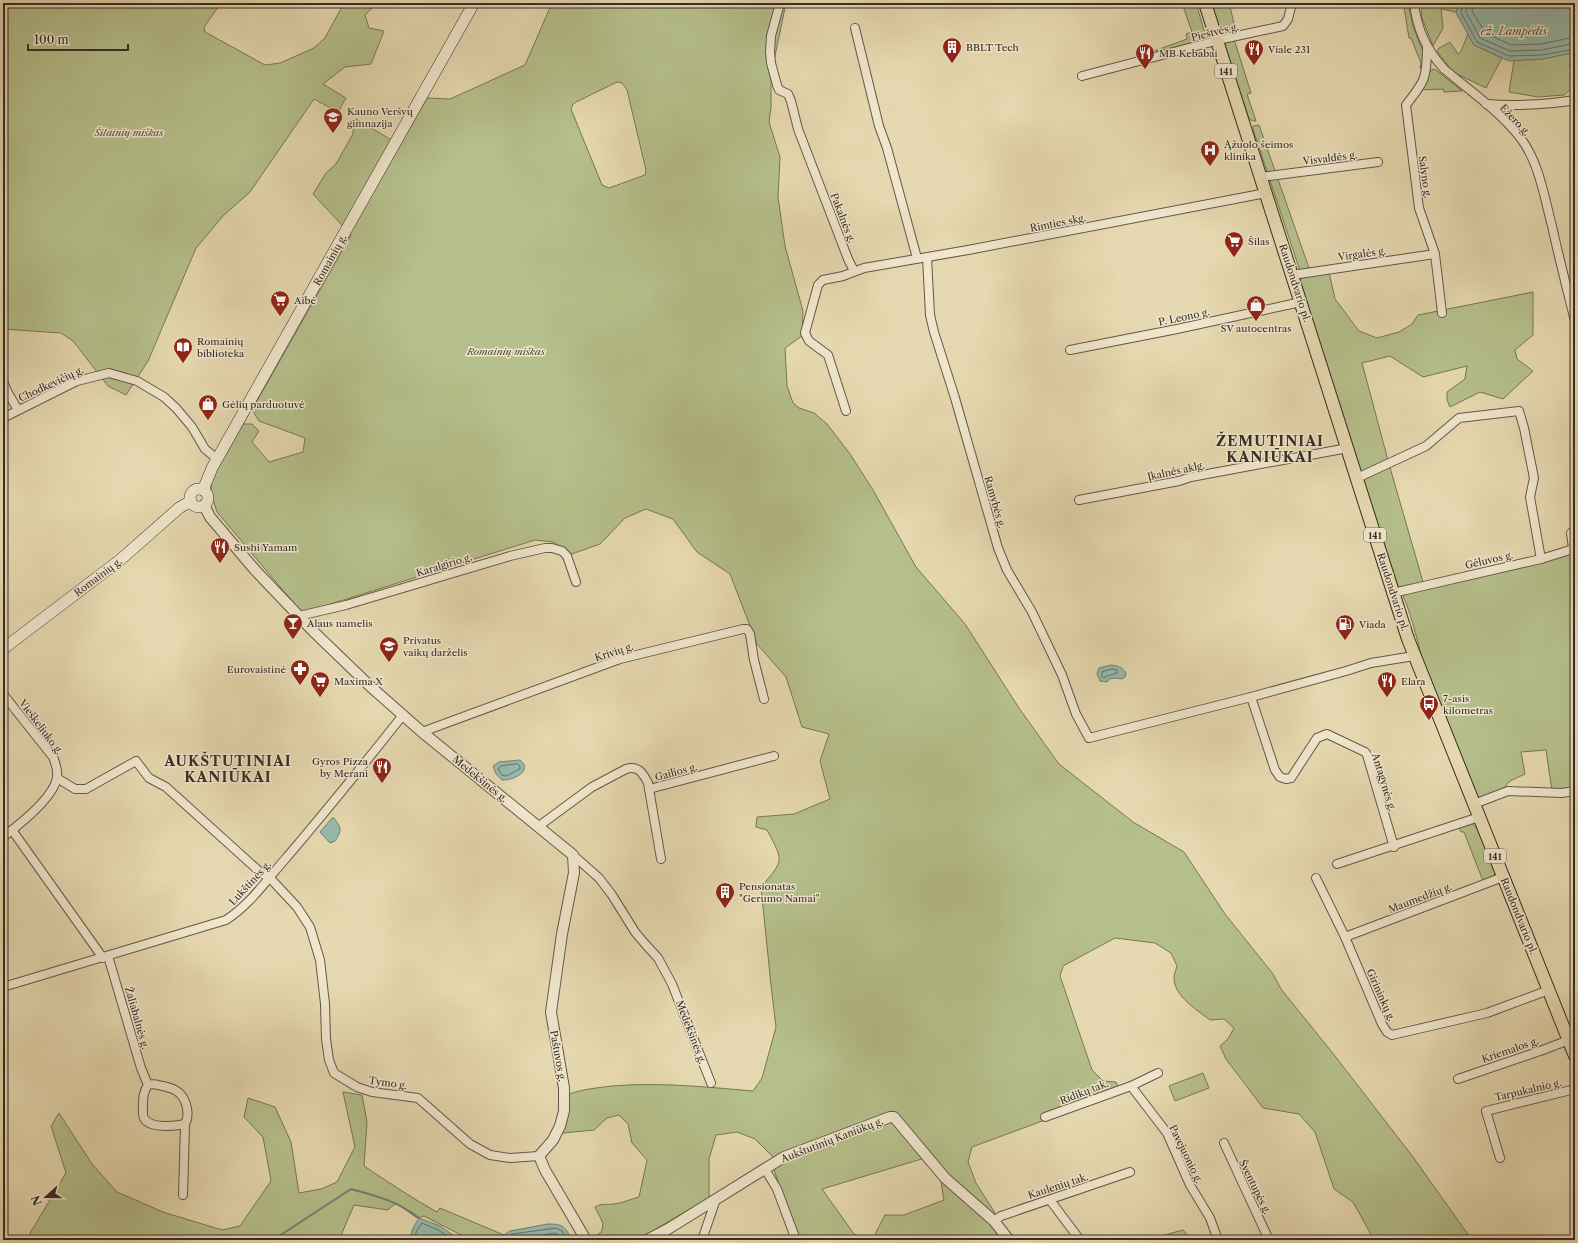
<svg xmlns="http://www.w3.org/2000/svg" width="1578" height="1243" viewBox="0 0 1578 1243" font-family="'Libre Caslon Text',serif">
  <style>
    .green { fill: #b5bf8b; stroke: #767659; fill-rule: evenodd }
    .water { fill: #96baab; stroke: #708176 }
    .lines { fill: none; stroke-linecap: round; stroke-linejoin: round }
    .shore { stroke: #677369; stroke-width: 1 }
    .stream { stroke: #708176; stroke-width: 2 }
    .minor-casing { stroke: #645749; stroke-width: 10 }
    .tertiary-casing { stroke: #645749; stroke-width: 12 }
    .secondary-casing { stroke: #382c27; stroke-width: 12 }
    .primary-casing { stroke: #382c27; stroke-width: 14 }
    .minor { stroke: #efe6cc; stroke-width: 8 }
    .tertiary { stroke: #efe6cc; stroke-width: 10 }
    .secondary { stroke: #efe6cc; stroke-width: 11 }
    .primary { stroke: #e6d8b0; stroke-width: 12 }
    .labels { text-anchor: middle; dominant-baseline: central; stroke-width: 3; stroke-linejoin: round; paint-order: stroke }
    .shield { fill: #efe6cc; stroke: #6f6458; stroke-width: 1 }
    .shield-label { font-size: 9px; font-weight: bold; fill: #382c27 }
    .street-label { font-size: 10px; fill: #382c27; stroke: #efe6cc }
    .poi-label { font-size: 10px; fill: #382c27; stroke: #efe6cc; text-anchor: start }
    .park-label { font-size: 10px; font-style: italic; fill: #51493b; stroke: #efe6cc }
    .water-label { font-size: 11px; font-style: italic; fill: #505048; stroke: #efe6cc }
    .district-label { font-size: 14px; font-weight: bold; letter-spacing: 1px; fill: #382c27; stroke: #efe6cc }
  </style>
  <rect width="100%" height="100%" fill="#e6d8b0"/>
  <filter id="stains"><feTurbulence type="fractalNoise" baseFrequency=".005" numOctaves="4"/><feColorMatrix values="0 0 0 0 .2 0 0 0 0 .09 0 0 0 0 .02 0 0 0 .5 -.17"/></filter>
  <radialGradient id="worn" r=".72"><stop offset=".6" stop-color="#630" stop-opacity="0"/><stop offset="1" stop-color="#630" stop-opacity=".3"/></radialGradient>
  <g class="green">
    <polygon points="3,3 221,3 204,27 205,32 265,65 280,63 314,48 325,38 344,3 377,3 365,15 369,28 384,31 371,64 345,67 323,84 346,98 338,112 314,99 250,192 223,216 196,248 148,361 126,395 108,386 73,341 61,333 3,329"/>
    <path d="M552,3H786L771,75V107L769,122L780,157L778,197L785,246L803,311L802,336L785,348L787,386L793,403L799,408L814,413L827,424L850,454L873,490L916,567L965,624L1019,708L1059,764L1133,822L1184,852L1225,914L1273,974L1281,989L1335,1056L1413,1157L1472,1240H1374L1353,1202L1334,1189L1315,1132L1299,1114L1263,1108L1226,1059L1220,1046L1228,1039L1234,1028L1224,1019L1210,1020C1197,1010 1174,996 1174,978C1174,974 1176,970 1177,966L1171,953L1155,943L1115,938L1063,966L1060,976L1092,1070L1103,1081L1116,1082L1119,1089L1045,1120L972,1147L968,1162L976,1183L995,1213L992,1215L947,1173L893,1114L774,1158L755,1139L737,1132L716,1135L709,1159V1198L640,1238L629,1240H595L594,1238L602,1231L603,1223L595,1207C601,1203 608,1205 614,1204C623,1203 631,1199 639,1197L647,1160L632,1143L628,1124L619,1115L607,1118L594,1130L563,1133L569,1094C583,1089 597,1088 612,1086C658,1082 706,1087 753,1091L762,1078L776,1027L771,985L761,887C784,860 784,862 767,830L756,827L757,817L794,814L830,799L820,761L829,734L802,727L786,677L757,644L730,574L697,552L673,519L646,509L625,518L600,544L572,554L553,542L535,540L302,613L217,512L211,493L212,473L243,424H252L259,431L252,442L269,462L303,452L305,438L259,421L252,410L351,235L313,194L326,173L336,164L353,134V126L356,119L400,145L427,98L450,99L525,65ZM617,82L622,83L627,90L646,170L645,175L609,188L602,185L571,109L573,104L576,102Z"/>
    <polygon points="1182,3 1196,3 1206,37 1205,39 1154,53 1154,51 1187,39 1186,34 1192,32"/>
    <polygon points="1211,3 1229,3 1236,31 1235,32 1221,35"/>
    <polygon points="1429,3 1459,3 1456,12 1441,9 1443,28 1433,46 1422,18 1421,10"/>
    <polygon points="1404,7 1409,8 1413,26 1424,54 1423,68 1420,68 1421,63 1411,38 1409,38"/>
    <polygon points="1468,34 1474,45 1502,58 1486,88 1453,72 1437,51 1439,48 1450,42 1458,54 1461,51"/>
    <polygon points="1234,39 1251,93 1247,94 1256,121 1253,121 1249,119 1224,44"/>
    <polygon points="1575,52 1575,61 1569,64 1575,75 1575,86 1564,95 1538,97 1509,92 1514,60 1543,59"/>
    <polygon points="1434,69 1436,70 1462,91 1444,92 1443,89 1420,90 1431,70"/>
    <polygon points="1259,125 1309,268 1300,271 1253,129 1253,126"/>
    <polygon points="1329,272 1335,299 1359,331 1377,338 1399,332 1412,324 1418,315 1533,292 1533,335 1515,350 1517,359 1533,371 1503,399 1480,392 1450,407 1447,400 1447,392 1465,379 1467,366 1423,377 1390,356 1362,363 1389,464 1423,582 1398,587 1300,280 1307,275"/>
    <path d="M1575,553V787L1552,791L1546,750L1521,752L1525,774L1510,781L1502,790L1486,797L1477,798C1460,755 1441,713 1426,669C1417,645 1414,620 1403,596L1409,592Z"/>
    <polygon points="1472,824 1477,828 1480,833 1495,873 1493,877 1483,881 1464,832 1461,832 1459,827"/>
    <polygon points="1203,1073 1209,1088 1175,1101 1169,1086"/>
    <path d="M343,1092L362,1095L367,1122L364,1166C388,1182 412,1198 437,1212L440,1208L504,1235L503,1240H467L461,1235L424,1216L417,1218L396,1203L388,1210L354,1205L339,1240H26L66,1173L51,1126L59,1113L92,1164L117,1192L163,1212L222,1230L240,1226L271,1181L263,1137L244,1117L248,1098L275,1107L291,1142L299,1193L321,1189L337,1182L355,1147Z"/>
    <polygon points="894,1121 925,1158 822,1189 854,1234 869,1240 799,1240 774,1170 779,1165 888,1122"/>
    <polygon points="940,1176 983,1216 1003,1240 872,1240 885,1215 904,1215 944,1200"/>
    <polygon points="1183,1230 1189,1237 1189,1240 1158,1240 1161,1236"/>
  </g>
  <g class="water">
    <polygon points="1459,3 1575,3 1575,52 1543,59 1509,61 1474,45 1456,13"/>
    <path d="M1111,665C1118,666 1122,667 1126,673L1125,677L1122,679L1116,678L1109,679L1107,682L1100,681L1097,674L1099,668Z"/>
    <path d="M520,760C534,771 512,781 502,780L496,774L493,766L499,762Z"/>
    <path d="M332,818H334C342,829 342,830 335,841L330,843L320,832Z"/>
    <path d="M419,1218L440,1226L460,1240H412C409,1232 415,1225 419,1218Z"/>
    <path d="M548,1224C564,1224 565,1227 572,1240H503L504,1235L510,1231Z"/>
  </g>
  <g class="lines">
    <g class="shore">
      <polyline points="1462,3 1461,13 1477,42 1509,56 1542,55 1575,49"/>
      <polyline points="1467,3 1466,12 1480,38 1510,51 1542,50 1575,43"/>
      <polyline points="1473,3 1472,11 1485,33 1511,45 1541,44 1575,37"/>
      <polygon points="1112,669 1117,670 1117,673 1107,676 1104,678 1102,677 1102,672"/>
      <polygon points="518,764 520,766 520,769 506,776 502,775 498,769 501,766"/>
      <polyline points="416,1240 416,1232 422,1223 438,1230 454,1240"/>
      <polyline points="507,1240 508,1237 512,1234 556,1228 562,1231 567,1240"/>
      <polyline points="512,1240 555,1233 559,1235 562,1240"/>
    </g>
    <path class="stream" d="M273,1240L351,1189C377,1196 397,1201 419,1218"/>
    <g class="minor-casing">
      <g id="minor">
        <polyline points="780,3 771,36 770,52 771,63 777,85 779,90 788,94 791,101 798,129 848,259 854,271"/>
        <path d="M1414,3C1417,29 1426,49 1444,69C1469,90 1498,110 1519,136C1539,161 1544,196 1552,226C1559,258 1567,289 1575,321"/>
        <polyline points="855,28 879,126 887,148 917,258"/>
        <path d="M1427,47C1427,78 1425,81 1406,105L1419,208L1435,254L1442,313"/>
        <polyline points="1082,76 1227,38 1283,26 1288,19 1292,3"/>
        <path d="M1486,104C1516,106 1545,105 1575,100"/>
        <polyline points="1261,177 1378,162"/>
        <polyline points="927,257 930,315 934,332 955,398 998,548 1007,570 1032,612 1062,675 1076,714 1089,738 1251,697 1346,671 1371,663 1414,656"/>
        <polyline points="1292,275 1435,254"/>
        <polyline points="1070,350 1177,329 1301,302"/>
        <polyline points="3,381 7,391 18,410"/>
        <polyline points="846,411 828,355 809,341 805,333 818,285 823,280 843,276 864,268 968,250 1266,193"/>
        <polyline points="3,418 77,381 109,373 137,381 164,397 176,408 192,427 205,449 217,459"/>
        <polyline points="1357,478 1426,446 1459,418 1519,411 1524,428 1534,478 1530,497 1541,559"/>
        <polyline points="1079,500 1179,481 1191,477 1348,448"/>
        <polyline points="1393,593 1541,559 1570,550 1573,548 1571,533"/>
        <polyline points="299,616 346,605 510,556 545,548 552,548 562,551 567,556 576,582"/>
        <path d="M3,694L53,757C56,764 58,770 57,778C53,798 19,825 3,837"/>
        <polyline points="1251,697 1275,770 1280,777 1286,779 1291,778 1317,738 1327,734 1365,752 1367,755 1394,847"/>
        <polyline points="422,732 620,659 743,629 747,629 750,634 754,660 764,699"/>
        <polyline points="57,778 75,789 86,789 136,761 149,778 166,787 260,872 270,878 297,907 310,927 320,960 325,1004 326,1039 329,1060 334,1073 357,1087 372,1092 418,1098 470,1144 490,1155 510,1158 539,1156"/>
        <polyline points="649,789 774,756"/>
        <polyline points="1474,804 1508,791 1562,793 1575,791"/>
        <path d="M539,826L592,787L626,769C638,765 643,773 648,783L661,859"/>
        <polyline points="12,830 103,958"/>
        <polyline points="573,855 599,878 612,895 635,932 646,945 658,958 672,984 711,1083"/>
        <polyline points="1337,864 1479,817"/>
        <polyline points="1316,878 1345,937 1382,1024 1387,1032 1392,1035 1487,1013 1549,990"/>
        <polyline points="1345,937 1503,877"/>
        <path d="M108,956L141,1068L148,1085C143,1092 143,1098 143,1106C143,1110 142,1114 144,1118C149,1129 176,1126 185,1124C188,1119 188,1114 187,1108C184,1094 177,1089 163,1086C158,1085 153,1083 148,1085"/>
        <path d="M3,987L226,920C251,904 268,878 287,857C327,810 365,763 403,715"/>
        <polyline points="1158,1073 1131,1086 1167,1133 1190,1185 1210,1218 1218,1240"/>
        <polyline points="1458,1079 1540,1051 1569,1040"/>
        <polyline points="1045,1117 1131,1086"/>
        <polyline points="1224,1143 1269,1240"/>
        <polyline points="1500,1158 1486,1111 1575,1089"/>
        <polyline points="765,1169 777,1189 796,1240"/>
        <polyline points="183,1195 185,1124"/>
        <polyline points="1050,1200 1080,1240"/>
        <polyline points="994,1221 1001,1216 1130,1172"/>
        <polyline points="702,1240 716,1199"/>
      </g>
    </g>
    <g class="tertiary-casing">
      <g id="tertiary">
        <polyline points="204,505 210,517 255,570 315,633 371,687 422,732 573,855 574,873 562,934 551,1012 564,1088 564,1111 560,1126 553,1140 539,1156 545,1170 586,1240"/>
        <polyline points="647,1240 668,1229 784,1157 890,1117 894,1117 945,1178 994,1221 1009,1240"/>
      </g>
    </g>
    <g class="secondary-casing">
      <g id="secondary">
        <circle cx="199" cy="498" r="9"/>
        <polyline points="203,490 212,468 474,3"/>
        <polyline points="3,649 120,560 179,508 191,501"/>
      </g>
    </g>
    <g class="primary-casing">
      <polyline id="primary" points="1205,3 1408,639 1575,1056"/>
    </g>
    <use href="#minor" class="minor"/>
    <use href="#tertiary" class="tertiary"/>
    <use href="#secondary" class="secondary"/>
    <use href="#primary" class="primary"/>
  </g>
  <defs>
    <g id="building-pin" transform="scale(1)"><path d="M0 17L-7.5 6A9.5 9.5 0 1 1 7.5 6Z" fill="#8f2418" stroke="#efe6cc"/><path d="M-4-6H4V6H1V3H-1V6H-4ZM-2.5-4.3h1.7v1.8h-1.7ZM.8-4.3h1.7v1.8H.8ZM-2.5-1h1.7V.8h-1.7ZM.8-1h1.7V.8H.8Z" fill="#fff"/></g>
    <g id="restaurant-pin" transform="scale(1)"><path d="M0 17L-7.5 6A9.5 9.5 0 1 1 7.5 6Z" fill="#8f2418" stroke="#efe6cc"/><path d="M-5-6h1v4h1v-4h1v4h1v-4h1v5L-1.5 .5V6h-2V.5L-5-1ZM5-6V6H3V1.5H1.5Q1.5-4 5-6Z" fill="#fff"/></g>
    <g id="school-pin" transform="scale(1)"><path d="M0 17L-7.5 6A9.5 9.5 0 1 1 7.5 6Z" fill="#8f2418" stroke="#efe6cc"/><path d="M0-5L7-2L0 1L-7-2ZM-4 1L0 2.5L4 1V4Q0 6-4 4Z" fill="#fff"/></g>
    <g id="hospital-pin" transform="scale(1)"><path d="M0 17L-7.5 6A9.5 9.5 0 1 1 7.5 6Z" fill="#8f2418" stroke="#efe6cc"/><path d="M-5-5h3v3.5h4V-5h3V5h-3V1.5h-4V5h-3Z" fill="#fff"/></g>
    <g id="supermarket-pin" transform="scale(1)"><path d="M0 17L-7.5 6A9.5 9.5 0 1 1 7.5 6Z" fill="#8f2418" stroke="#efe6cc"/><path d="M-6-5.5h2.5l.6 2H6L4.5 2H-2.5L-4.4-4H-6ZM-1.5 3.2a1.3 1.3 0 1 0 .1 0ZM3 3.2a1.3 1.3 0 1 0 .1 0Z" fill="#fff"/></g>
    <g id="shop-pin" transform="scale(1)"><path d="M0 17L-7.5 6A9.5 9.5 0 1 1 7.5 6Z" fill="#8f2418" stroke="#efe6cc"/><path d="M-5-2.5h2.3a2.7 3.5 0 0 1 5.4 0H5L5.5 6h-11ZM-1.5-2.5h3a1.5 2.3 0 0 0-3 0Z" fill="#fff"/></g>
    <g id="library-pin" transform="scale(1)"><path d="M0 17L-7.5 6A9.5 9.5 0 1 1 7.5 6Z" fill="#8f2418" stroke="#efe6cc"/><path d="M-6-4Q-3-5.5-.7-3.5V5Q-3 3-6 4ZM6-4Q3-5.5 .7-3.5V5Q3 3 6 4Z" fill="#fff"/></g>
    <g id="bar-pin" transform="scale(1)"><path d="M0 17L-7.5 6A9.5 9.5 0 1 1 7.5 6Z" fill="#8f2418" stroke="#efe6cc"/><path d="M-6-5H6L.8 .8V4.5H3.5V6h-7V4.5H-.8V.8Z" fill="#fff"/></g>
    <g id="fuel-pin" transform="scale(1)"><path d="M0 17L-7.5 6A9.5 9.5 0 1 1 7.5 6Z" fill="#8f2418" stroke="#efe6cc"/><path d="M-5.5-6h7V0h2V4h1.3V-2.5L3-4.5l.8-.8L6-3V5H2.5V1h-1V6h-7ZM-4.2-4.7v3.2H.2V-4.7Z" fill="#fff"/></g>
    <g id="pharmacy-pin" transform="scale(1)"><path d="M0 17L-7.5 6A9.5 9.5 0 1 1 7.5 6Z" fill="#8f2418" stroke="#efe6cc"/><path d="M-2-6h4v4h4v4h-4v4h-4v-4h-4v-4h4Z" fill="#fff"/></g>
    <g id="bus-pin" transform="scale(1)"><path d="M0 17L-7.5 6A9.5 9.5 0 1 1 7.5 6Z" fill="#8f2418" stroke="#efe6cc"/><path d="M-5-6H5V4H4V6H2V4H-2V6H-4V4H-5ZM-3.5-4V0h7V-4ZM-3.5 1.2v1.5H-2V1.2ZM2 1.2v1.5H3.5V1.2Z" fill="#fff"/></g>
  </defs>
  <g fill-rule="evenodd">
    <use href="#building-pin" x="952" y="47"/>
    <use href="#restaurant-pin" x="1254" y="49"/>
    <use href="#restaurant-pin" x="1145" y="53"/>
    <use href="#school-pin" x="333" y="117"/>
    <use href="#hospital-pin" x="1210" y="150"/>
    <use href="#supermarket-pin" x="1234" y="241"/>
    <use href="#supermarket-pin" x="280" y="300"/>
    <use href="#shop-pin" x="1256" y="305"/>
    <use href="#library-pin" x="183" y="347"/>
    <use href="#shop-pin" x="208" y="404"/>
    <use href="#restaurant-pin" x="220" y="547"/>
    <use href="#bar-pin" x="293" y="623"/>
    <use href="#fuel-pin" x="1345" y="624"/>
    <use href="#school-pin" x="389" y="646"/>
    <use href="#pharmacy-pin" x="300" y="669"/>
    <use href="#supermarket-pin" x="320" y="681"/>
    <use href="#restaurant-pin" x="1387" y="681"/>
    <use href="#bus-pin" x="1429" y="704"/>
    <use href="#restaurant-pin" x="382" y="767"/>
    <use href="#building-pin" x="725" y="892"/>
  </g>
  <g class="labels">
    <g class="shield">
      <rect x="1215" y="64" width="22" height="14" rx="3"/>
      <rect x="1364" y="528" width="22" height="14" rx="3"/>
      <rect x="1484" y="849" width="22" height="14" rx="3"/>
    </g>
    <g class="shield-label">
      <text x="1226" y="71">141</text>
      <text x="1375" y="535">141</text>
      <text x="1495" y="856">141</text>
    </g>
    <g class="street-label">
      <text transform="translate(1215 32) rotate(-14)">Pieštvės g.</text>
      <text transform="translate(1515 120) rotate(47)">Ežero g.</text>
      <text transform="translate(1330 158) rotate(-7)">Visvaldės g.</text>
      <text transform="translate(1425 177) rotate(82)">Salyno g.</text>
      <text transform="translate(843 218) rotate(69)">Pakalnės g.</text>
      <text transform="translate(1058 223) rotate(-11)">Rimties skg.</text>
      <text transform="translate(1362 254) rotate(-8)">Virgalės g.</text>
      <text transform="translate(330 260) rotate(-61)">Romainių g.</text>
      <text transform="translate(1295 283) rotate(72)">Raudondvario pl.</text>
      <text transform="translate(1184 317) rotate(-12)">P. Leono g.</text>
      <text transform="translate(51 384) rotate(-25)">Chodkevičių g.</text>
      <text transform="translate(1176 471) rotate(-12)">Įkalnės aklg.</text>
      <text transform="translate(995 502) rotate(74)">Ramybės g.</text>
      <text transform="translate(1489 560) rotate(-13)">Gėluvos g.</text>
      <text transform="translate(444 565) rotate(-17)">Karalgirio g.</text>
      <text transform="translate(98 577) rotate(-37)">Romainių g.</text>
      <text transform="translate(1393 592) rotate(72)">Raudondvario pl.</text>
      <text transform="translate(614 652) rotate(-18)">Krivių g.</text>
      <text transform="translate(41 727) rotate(53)">Vieškeliuko g.</text>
      <text transform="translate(676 772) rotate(-15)">Gailios g.</text>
      <text transform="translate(480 779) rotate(39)">Medekšinės g.</text>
      <text transform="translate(1384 782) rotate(73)">Antagynės g.</text>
      <text transform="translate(250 883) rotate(-47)">Lukštinės g.</text>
      <text transform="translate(1420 898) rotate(-21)">Maumedžių g.</text>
      <text transform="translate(1519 916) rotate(68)">Raudondvario pl.</text>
      <text transform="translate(1381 995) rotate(66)">Girininkų g.</text>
      <text transform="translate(137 1018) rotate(74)">Žaliabalnės g.</text>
      <text transform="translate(691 1032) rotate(69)">Medekšinės g.</text>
      <text transform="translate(1510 1050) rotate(-19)">Kriemalos g.</text>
      <text transform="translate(558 1056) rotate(80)">Paštuvos g.</text>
      <text transform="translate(388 1083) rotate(8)">Tymo g.</text>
      <text transform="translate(1528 1090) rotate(-13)">Tarpukalnio g.</text>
      <text transform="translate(1084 1092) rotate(-21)">Ridikų tak.</text>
      <text transform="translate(832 1140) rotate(-21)">Aukštutinių Kaniūkų g.</text>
      <text transform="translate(1186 1154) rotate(64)">Pavejuonio g.</text>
      <text transform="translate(1058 1186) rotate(-18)">Kaulenių tak.</text>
      <text transform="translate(1255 1187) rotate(64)">Šventupės g.</text>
    </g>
    <g class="poi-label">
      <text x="966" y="47">BBLT Tech</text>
      <text x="1268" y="49">Viale 231</text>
      <text x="1159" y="53">MB Kebabai</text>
      <text x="347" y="111">Kauno Veršvų<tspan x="347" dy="12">gimnazija</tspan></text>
      <text x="1224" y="144">Ąžuolo šeimos<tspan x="1224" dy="12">klinika</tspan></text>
      <text x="1248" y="241">Šilas</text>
      <text x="294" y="300">Aibė</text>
      <text x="1256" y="328" text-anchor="middle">SV autocentras</text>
      <text x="197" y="341">Romainių<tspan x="197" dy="12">biblioteka</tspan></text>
      <text x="222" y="404">Gėlių parduotuvė</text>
      <text x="234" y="547">Sushi Yamam</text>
      <text x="307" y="623">Alaus namelis</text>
      <text x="1359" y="624">Viada</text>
      <text x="403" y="640">Privatus<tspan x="403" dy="12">vaikų darželis</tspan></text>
      <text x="286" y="669" text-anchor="end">Eurovaistinė</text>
      <text x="334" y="681">Maxima X</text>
      <text x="1401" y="681">Elara</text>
      <text x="1443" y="698">7-asis<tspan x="1443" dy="12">kilometras</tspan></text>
      <text x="368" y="761" text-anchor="end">Gyros Pizza<tspan x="368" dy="12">by Merani</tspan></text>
      <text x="739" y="886">Pensionatas<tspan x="739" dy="12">"Gerumo Namai"</tspan></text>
    </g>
    <g class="park-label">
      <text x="129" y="132">Šilainių miškas</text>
      <text x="506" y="351">Romainių miškas</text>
    </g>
    <g class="water-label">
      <text x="1514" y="31">ež. Lampėdis</text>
    </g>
    <g class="district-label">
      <text x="1270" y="441">ŽEMUTINIAI<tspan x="1270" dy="16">KANIŪKAI</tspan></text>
      <text x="228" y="761">AUKŠTUTINIAI<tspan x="228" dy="16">KANIŪKAI</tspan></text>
    </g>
  </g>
  <rect width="1578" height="1243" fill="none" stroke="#e6d8b0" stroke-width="16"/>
  <rect x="4" y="4" width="1570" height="1235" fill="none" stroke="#382c27" stroke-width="2"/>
  <rect x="8" y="8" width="1562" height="1227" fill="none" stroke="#382c27"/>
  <g transform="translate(46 1197) rotate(249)" stroke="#efe6cc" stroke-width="3" paint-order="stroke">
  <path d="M0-3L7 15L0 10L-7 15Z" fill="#382c27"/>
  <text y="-6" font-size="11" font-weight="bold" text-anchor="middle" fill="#382c27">N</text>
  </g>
  <path d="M28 44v6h100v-6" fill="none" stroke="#382c27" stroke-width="2"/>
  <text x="34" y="44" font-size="12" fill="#382c27" stroke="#efe6cc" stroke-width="3" paint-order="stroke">100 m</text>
  <rect width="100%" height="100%" filter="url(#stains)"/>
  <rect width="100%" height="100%" fill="url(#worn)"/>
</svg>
